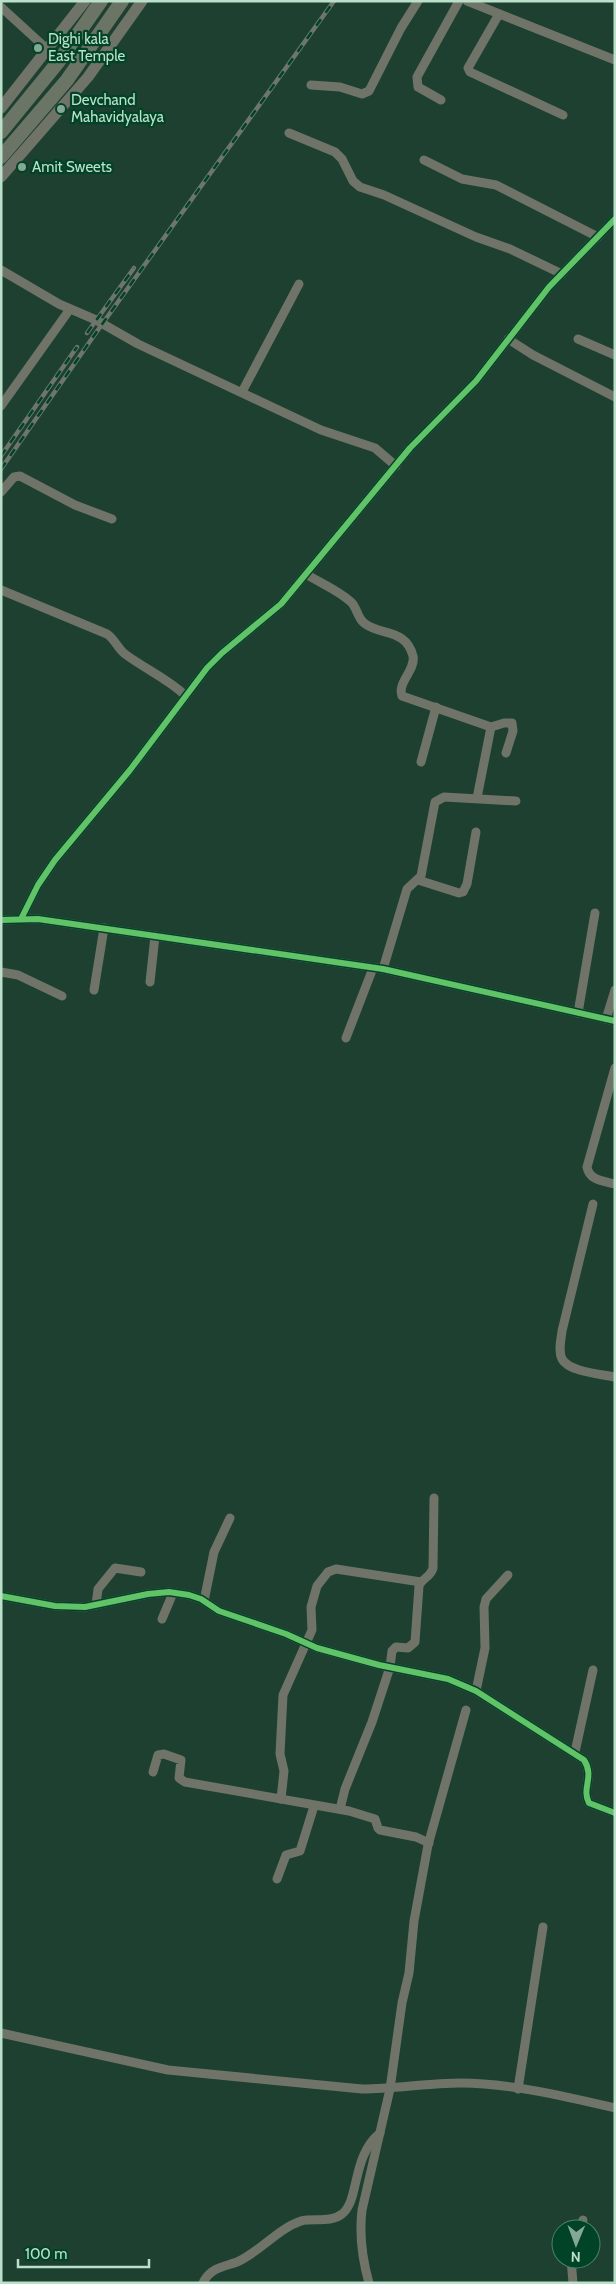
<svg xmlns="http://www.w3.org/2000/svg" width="616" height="2284" viewBox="0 0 616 2284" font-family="Cabin,sans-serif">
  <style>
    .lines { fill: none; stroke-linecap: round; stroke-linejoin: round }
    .minor { stroke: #6f7368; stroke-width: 9 }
    .tertiary { stroke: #6f7368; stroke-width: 11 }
    .trunk { stroke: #6a7565; stroke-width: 14 }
    .rail-casing { stroke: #6c766c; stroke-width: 4.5 }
    .rail { stroke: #004327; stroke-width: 2.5; stroke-dasharray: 8; stroke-linecap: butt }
    .cycleway-casing { stroke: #004327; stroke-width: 9 }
    .cycleway { stroke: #61c268; stroke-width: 6 }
    .poi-dot { fill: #84a893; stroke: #004327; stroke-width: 2 }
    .labels { text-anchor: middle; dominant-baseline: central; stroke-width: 4.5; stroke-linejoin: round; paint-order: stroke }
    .poi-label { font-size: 15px; fill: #bbe0c9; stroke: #004327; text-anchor: start }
  </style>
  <rect width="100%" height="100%" fill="#1d4030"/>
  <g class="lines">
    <g class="minor">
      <polyline points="467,1 615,60"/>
      <polyline points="1,7 48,50"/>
      <polyline points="499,14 468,68 470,72 563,115"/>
      <polyline points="311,85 340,87 362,94 369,91 401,28 418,1"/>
      <polyline points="441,100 418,87 417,77 459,1"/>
      <polyline points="289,133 335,152 342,159 353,181 360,187 384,195 476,237 510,249 562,274"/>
      <polyline points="424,160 462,179 496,185 598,237"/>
      <polyline points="1,270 59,304 96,320 138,344 321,430 375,448 396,466"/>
      <polyline points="508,339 533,355 615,397"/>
      <polyline points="578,339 615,355"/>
      <polyline points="242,392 299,284"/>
      <polyline points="1,406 70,309"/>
      <polyline points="1,492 14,477 20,476 75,505 112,519"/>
      <path d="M306,574C320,583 340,591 352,603C357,609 358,618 364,623C380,636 406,628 413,656C416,670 397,682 402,696L491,727L477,798"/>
      <path d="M1,590L107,634C115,639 117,648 125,654C145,669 167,678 186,696"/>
      <polyline points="491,727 504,723 512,723 513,731 506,753"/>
      <polyline points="421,762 436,707"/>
      <polyline points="418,880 459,893 463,892 467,884 476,832"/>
      <polyline points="21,919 38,885 55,860 130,770 207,668 222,653 281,604 410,448 476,381 549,287 615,219"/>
      <polyline points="1,920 38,919 383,969 615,1021"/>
      <polyline points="383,969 407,889 421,876 435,802 444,797 516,801"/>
      <polyline points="1,972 18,975 62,996"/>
      <polyline points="150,982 155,936"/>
      <polyline points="94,990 104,928"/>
      <polyline points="578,1013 595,913"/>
      <polyline points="606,1019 615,990"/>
      <polyline points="346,1038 373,968"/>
      <path d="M615,1068L587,1167C589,1180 603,1181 615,1184"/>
      <path d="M593,1204L562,1331C561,1340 558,1351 562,1359C569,1372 601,1374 615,1377"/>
      <path d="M1,1596L55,1606L85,1607L148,1594L169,1592L189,1595L201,1599L219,1611L286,1634L317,1648L379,1665L448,1679L476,1691L584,1760C595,1777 581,1788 589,1803L615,1813"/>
      <polyline points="204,1601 214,1552 230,1518"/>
      <polyline points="96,1605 98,1589 115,1568 141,1572"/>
      <polyline points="162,1619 173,1593"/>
      <polyline points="476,1691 485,1648 484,1607 486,1599 508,1575"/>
      <polyline points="575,1752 593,1670"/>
      <polyline points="153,1772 158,1755 164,1754 181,1760 179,1778 185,1782 349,1811 375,1819 378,1828 380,1830 416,1837 429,1843"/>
      <polyline points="281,1799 284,1771 280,1754 283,1695 312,1630 311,1607 317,1586 328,1572 336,1569 421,1582"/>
      <path d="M340,1809L345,1789L372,1722L390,1667L392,1651L396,1647L408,1648L415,1642L419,1586C422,1578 431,1577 433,1568L434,1498"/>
      <polyline points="277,1879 286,1855 300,1851 314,1806"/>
      <path d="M1,2033L168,2070L362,2089C395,2089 427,2083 461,2083C509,2083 568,2097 615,2108"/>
      <polyline points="518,2089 543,1927"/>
      <polyline points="580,2229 583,2220"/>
      <polyline points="571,2259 573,2283"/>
      <path d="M203,2283C210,2268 223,2267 237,2262C260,2252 277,2229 301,2221C314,2218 331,2223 342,2214C360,2200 351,2157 380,2133"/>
      <path d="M369,2283C362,2258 359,2235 362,2210L390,2089L402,2003L409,1973L414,1921L428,1845L466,1710"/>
    </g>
    <g class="tertiary">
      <polyline points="1,108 85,1"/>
      <polyline points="1,177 88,77 142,1"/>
    </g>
    <g class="trunk">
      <polyline points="1,132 59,61 101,1"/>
      <polyline points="1,157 67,80 122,1"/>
    </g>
    <g class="rail-casing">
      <g id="rail">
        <polyline points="87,333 134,268"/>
        <polyline points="1,456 77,347"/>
        <polyline points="1,469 100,327 334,1"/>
      </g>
    </g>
    <use href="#rail" class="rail"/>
    <g class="cycleway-casing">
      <g id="cycleway">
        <polyline points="21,919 38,885 55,860 130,770 207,668 222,653 281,604 410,448 476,381 549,287 615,219"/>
        <polyline points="1,920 38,919 383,969 615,1021"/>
        <path d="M1,1596L55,1606L85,1607L148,1594L169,1592L189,1595L201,1599L219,1611L286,1634L317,1648L379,1665L448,1679L476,1691L584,1760C595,1777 581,1788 589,1803L615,1813"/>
      </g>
    </g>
    <use href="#cycleway" class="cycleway"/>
  </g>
  <g class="poi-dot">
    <circle cx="38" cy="48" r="5"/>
    <circle cx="61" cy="109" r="5"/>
    <circle cx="22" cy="167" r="5"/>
  </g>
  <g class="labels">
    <g class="poi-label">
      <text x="48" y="39">Dighi kala<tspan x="48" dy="17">East Temple</tspan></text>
      <text x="71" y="100">Devchand<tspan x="71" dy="17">Mahavidyalaya</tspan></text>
      <text x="32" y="167">Amit Sweets</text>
    </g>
  </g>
  <rect width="616" height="2284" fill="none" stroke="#bbe0c9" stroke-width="5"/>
  <g transform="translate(576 2244) rotate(181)"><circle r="24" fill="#004327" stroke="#4b8268"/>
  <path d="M0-4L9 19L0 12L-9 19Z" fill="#84a893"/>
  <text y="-8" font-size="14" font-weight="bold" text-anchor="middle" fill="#bbe0c9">N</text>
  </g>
  <path d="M18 2259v8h131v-8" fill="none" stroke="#bbe0c9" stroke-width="2.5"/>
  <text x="25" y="2259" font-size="15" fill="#bbe0c9" stroke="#004327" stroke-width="4" paint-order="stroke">100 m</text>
</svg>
